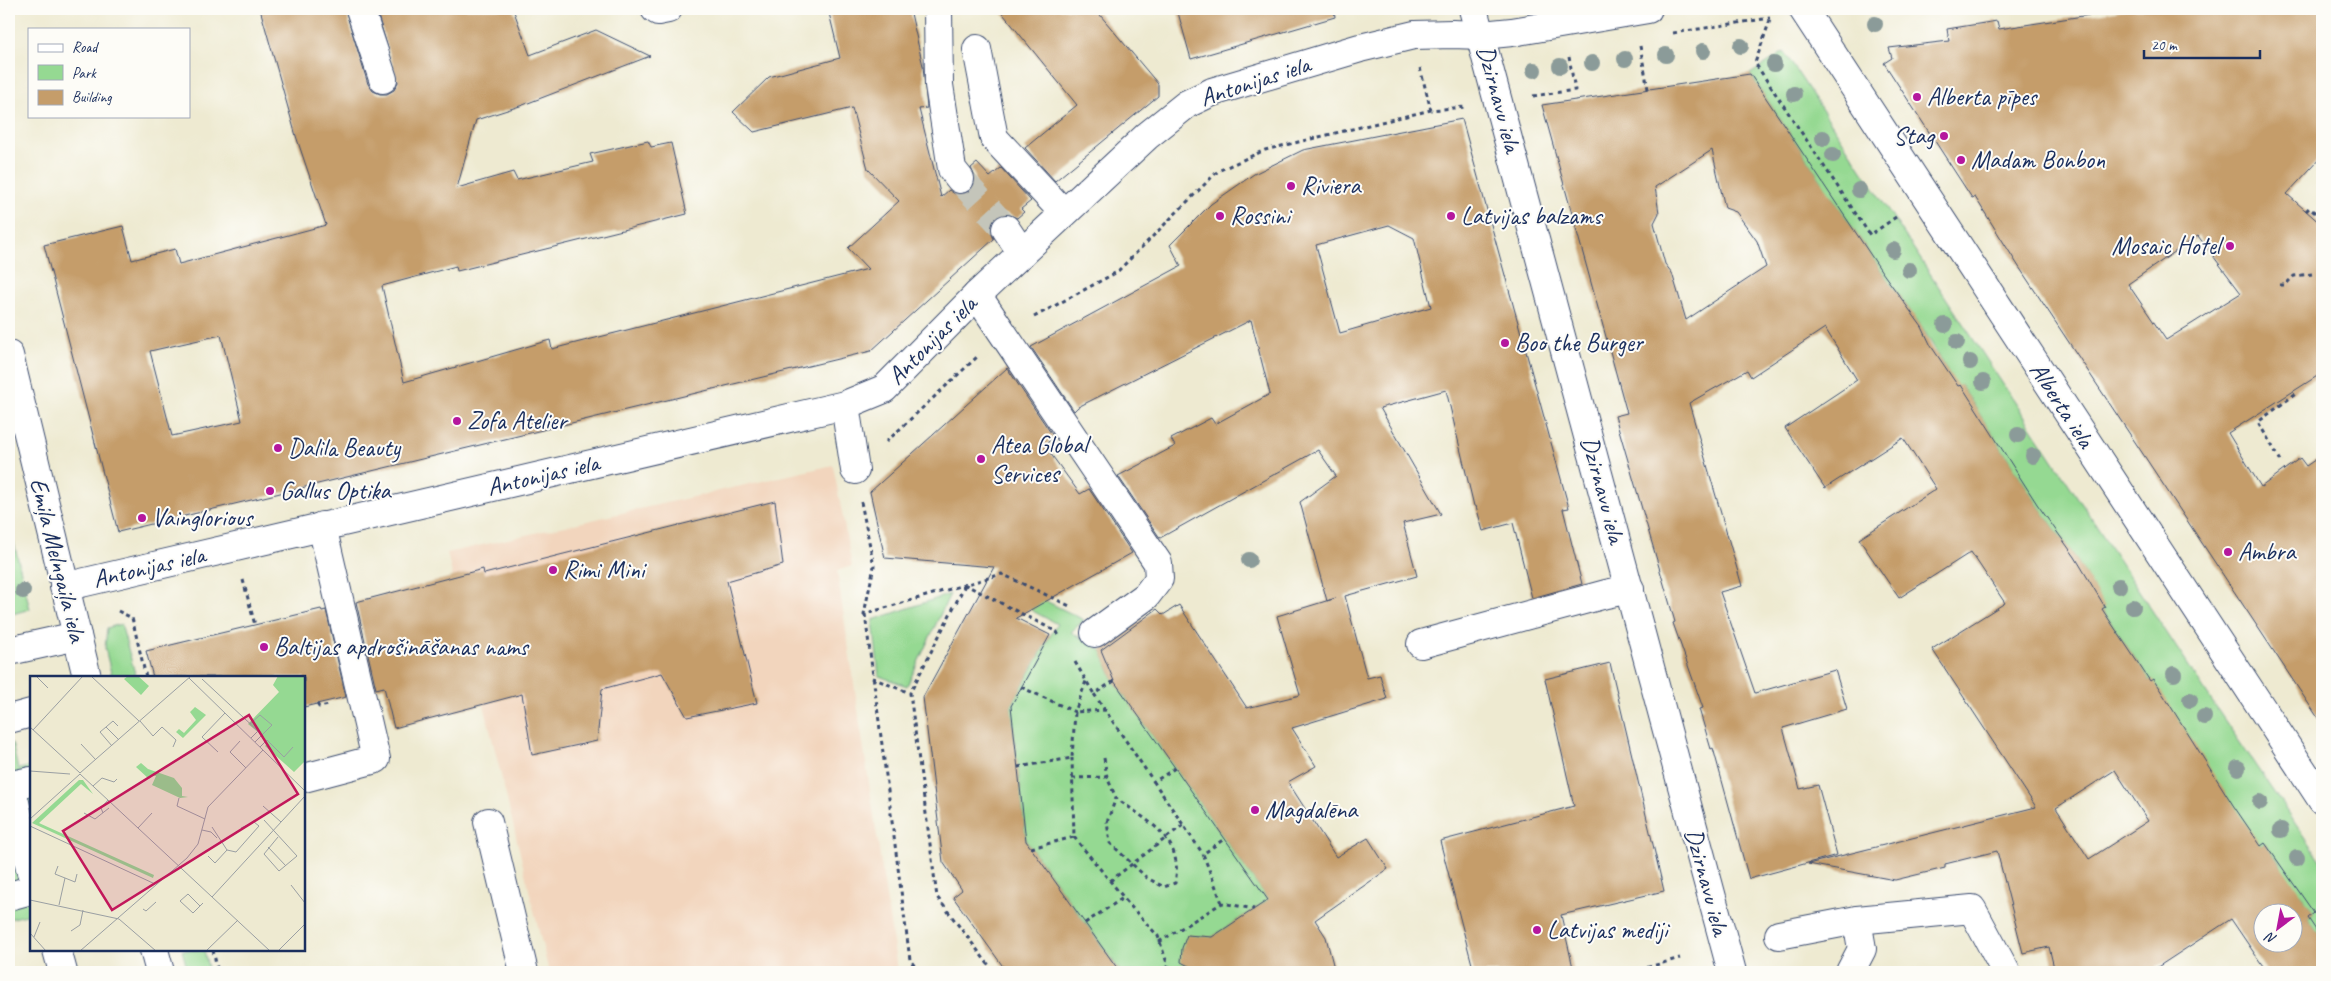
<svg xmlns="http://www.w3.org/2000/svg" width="2331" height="981" viewBox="0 0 2331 981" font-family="Caveat,sans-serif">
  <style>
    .built { fill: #f2d5bd }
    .green { fill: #95d992; stroke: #588478 }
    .building { fill: #c59d6a; fill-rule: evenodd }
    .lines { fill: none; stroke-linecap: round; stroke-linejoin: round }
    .minor-tunnel { stroke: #c4c5ba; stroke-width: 28; stroke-dasharray: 28 14; stroke-linecap: butt }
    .minor-casing { stroke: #3b4b6f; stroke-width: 30 }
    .path { stroke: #3b4b6f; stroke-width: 3; stroke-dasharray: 4 4; stroke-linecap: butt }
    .minor { stroke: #fff; stroke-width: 28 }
    .tree { fill: #8b9b99 }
    .poi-dot { fill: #b5179e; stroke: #fdfcf7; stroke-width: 2 }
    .labels { text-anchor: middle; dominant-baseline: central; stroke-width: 4; stroke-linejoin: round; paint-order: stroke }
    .street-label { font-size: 25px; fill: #1b2f5e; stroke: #fdfcf7 }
    .poi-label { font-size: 25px; fill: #1b2f5e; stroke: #fdfcf7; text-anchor: start }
    .inset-road { fill: none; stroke: #9a9fa3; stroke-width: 1 }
    .view { fill: #c2185b; fill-opacity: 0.15; stroke: #c2185b; stroke-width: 2.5 }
    .inset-edge { fill: none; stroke: #1b2f5e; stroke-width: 2.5 }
  </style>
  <rect width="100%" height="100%" fill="#fdfcf7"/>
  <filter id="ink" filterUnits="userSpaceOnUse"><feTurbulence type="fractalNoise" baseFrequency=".02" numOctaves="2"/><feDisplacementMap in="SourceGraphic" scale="10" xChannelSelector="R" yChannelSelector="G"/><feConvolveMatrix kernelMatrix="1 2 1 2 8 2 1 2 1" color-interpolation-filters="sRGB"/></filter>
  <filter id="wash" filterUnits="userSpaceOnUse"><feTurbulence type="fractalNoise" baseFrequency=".0096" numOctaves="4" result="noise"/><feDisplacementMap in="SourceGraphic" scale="20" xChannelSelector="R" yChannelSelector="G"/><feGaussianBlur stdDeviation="1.12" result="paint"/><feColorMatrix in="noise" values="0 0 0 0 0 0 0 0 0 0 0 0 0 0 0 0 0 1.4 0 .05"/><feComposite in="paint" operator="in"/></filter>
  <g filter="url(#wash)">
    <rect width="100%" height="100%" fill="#eeead1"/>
    <polygon class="built" points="833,465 852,566 837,571 897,969 884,972 549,972 447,553"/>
    <g class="green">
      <polygon points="1784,52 2217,709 2322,863 2322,939 2308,918 2314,913 2300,893 2294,896 2279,862 2265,843 2259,847 2152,679 2150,681 2102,609 2104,607 2075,557 2037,504 1961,385 1957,387 1922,327 1882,272 1750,74"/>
      <polygon points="9,522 30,609 9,615"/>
      <polygon points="950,594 907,686 879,676 873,620"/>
      <path d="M1001,594L1046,601L1084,620L1071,632L1101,650L1114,681L1268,900L1209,939L1203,936L1189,937C1183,947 1180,952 1184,964L1191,967H1196L1199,972H1121L1026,841L1011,706L1057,624Z"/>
      <polygon points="121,624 136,677 112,677 105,648 107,628"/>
      <polygon points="12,743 18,769 29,767 31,774 31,914 9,919 9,744"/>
      <polygon points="182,950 204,950 209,972 188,972"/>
    </g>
    <g id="blocks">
      <g class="building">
        <path d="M260,9H345L368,84L373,91L380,94H387L394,90L398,82L376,9H513L530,55L596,30L650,56L523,105L476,120L457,188L513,172L517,180L593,162L590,154L648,141L651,147L671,143L687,214L457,271L456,266L382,286L404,382L550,340L552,349L868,269L848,248L899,201L868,169L852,108L754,132L733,112L769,77L840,58L828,9H910L923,66L927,108L919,109L941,197L949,190L955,194H962L970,191L975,184V177L971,168L977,163L990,177L1001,168L1031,201L1021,209L1024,212L1017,218L1005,213L997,216L992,222L990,230L994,239L871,351L118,532L44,245L123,226L132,260L175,249L179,264L326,225L296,136ZM221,335L242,421L172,436L150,351Z"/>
        <polygon points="999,9 1095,9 1158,84 1158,96 1055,181 1025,148 1077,105"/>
        <polygon points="1177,9 1334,9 1335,17 1191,59"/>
        <path d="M2128,9H2322V156L2287,194L2322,225V373L2228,433L2261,487L2300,458L2306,466L2322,455V724L2019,267L1975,197L1972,198L1884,63L1892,58L1889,48L1949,41L1947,29L1997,21L1999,29ZM2198,236L2241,293L2166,340L2128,284Z"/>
        <path d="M1750,74L1882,272L1922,327L1931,346L1958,386L1961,385L2037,504L2075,557L2105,607L2102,609L2150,681L2153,679L2166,699L2233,805L2261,846L2265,843L2314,913L2308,918L2322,939V972H2267L2231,919L2150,972H2055L2049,947L2023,953L1997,851L1945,864V868L1895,880L1808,864L2036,807L1932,649L2005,603L1971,552L1899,598L1859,539L1936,489L1903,438L1825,488L1785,428L1857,380L1825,328L1751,377L1747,370L1689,403L1742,586L1720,592L1755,693L1835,670L1847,709L1783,728L1800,789L1818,785L1837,855L1749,879L1713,748L1711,749L1699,709L1703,708L1673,623L1675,622L1615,416L1627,413L1542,105ZM1712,150L1725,208L1736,212L1757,241L1766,267L1686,320L1672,273L1665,264L1654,223L1659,213L1655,187ZM2115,770L2148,821L2089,859L2056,808ZM2264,914H2294V944H2264Z"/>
        <path d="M1462,119L1569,508L1563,509L1582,584L1532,598L1513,523L1483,531L1476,506H1474L1446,390L1380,408L1441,514L1403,523L1417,576L1345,596L1367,678L1380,675L1387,699L1292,728L1316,766L1288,782L1336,857L1368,838L1388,869L1315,920L1326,937L1335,972H1200L1181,962L1182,948L1187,935L1212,937L1268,900L1114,681L1101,650L1157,609L1163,615L1179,605L1247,708L1300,695L1277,616L1336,598L1327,601L1300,502L1336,476L1318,450L1160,538L1118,476L1175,446L1171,439L1211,418L1215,424L1270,394L1251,320L1078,407L1074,411L1031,347L1181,266L1170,245L1211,204L1254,174L1303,150ZM1389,225L1414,238L1431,307L1340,333L1316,245Z"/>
        <polygon points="1007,368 1053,436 1045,446 1080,494 1089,489 1132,553 1016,618 1050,635 1011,706 1026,841 1120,972 1007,972 953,897 962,890 943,862 923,697 994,567 885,558 870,492"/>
        <polygon points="775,501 783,565 727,581 757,703 687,717 662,673 602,689 597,741 532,755 522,694 394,728 384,687 376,689 356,602 483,569 484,574"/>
        <polygon points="321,609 322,611 326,610 346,697 304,707 304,677 153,677 146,651"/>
        <polygon points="1610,663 1664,891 1561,915 1574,972 1474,972 1440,841 1574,806 1545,679"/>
      </g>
    </g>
  </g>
  <g filter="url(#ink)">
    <use href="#blocks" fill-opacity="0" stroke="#3b4b6f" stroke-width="1"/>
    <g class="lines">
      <polyline class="minor-tunnel" points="960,179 1006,229"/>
      <g class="minor-casing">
        <g id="minor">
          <polyline points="360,9 383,79"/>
          <polyline points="655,9 658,11 668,9"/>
          <polyline points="938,9 939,85 952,169 960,179"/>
          <polyline points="1473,9 1732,972"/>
          <polyline points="1803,9 2322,800"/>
          <polyline points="977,49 994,138 1064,213"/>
          <polyline points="1006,229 1022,253"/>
          <polyline points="977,295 1158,563 1159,579 1146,596 1095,633"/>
          <polyline points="9,355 87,677"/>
          <polyline points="845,405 855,470"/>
          <polyline points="64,587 845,405 884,389 977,295 1147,136 1187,104 1212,92 1360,48 1414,35 1452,34 1482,35 1512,32 1648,9"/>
          <polyline points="1421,644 1606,594 1630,589"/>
          <polyline points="9,651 77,636"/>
          <polyline points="9,719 31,713"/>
          <polyline points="304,778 376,759 322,526"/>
          <polyline points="31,781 11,785 31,872"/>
          <polyline points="488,822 524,972"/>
          <polyline points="9,896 31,890"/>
          <polyline points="1779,935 1857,920 1972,909 2006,972"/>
          <polyline points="57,950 63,972"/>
          <polyline points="154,950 160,972"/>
          <polyline points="1850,972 1862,949 1857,920"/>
        </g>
      </g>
      <g class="path">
        <polyline points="1770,20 1755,63 1870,235 1899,215"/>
        <polyline points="1673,33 1770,18"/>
        <polyline points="1640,46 1648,89"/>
        <polyline points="1420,68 1431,110"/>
        <polyline points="1533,96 1575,90 1569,57"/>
        <polyline points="2306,211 2309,208 2322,218"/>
        <polyline points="2280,285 2285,285 2294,276 2312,274"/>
        <polyline points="1034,317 1117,272 1218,171 1265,150 1431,110 1465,107"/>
        <polyline points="886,442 978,356"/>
        <polyline points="2281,461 2258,422 2294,395 2292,391"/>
        <polyline points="861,502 874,566 864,614 1002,574 1072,607"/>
        <polyline points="243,580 255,625"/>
        <polyline points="964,584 1057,632 1060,638"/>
        <polyline points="965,585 910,693 937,897 994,972"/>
        <polyline points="118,611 132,618 146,677"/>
        <polyline points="865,614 910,960 919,972"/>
        <polyline points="1075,662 1094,694"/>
        <polyline points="872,678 910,693"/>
        <polyline points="1114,681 1094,694 1154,782"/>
        <polyline points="1021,687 1075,712 1086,681"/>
        <polyline points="317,704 319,707 329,705"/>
        <polyline points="1104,758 1107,777"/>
        <polyline points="1018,767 1072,758 1075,712 1106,710"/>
        <polyline points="1175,768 1154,782 1203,854"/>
        <path d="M1072,778L1107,777L1116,798L1107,822L1110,843L1147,878L1164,887L1175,883C1184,837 1148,822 1116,798"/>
        <polyline points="1074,837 1124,898"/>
        <polyline points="1031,848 1074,837 1072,758"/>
        <polyline points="1110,881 1183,825"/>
        <polyline points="1222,903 1203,854 1224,839"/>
        <polyline points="1085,923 1123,898 1158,936 1170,972"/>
        <polyline points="1159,942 1222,903 1254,909"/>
        <polyline points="213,950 218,972"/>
        <polyline points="1632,972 1680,958"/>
      </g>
      <use href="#minor" class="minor"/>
    </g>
    <g class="tree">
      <circle cx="1875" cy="24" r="8"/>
      <circle cx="1741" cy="46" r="8"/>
      <circle cx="1703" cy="51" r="8"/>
      <circle cx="1666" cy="55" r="8"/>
      <circle cx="1625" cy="59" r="8"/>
      <circle cx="1592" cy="63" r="8"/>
      <circle cx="1774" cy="64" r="8"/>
      <circle cx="1560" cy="66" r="8"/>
      <circle cx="1534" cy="70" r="8"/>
      <circle cx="1794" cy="94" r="8"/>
      <circle cx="1823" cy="138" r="8"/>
      <circle cx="1833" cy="155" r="8"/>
      <circle cx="1859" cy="190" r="8"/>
      <circle cx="1893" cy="250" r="8"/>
      <circle cx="1909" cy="270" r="8"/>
      <circle cx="1945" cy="325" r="8"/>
      <circle cx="1957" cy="342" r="8"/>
      <circle cx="1970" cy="362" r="8"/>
      <circle cx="1983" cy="382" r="8"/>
      <circle cx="2018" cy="435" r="8"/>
      <circle cx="2033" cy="456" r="8"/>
      <circle cx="1249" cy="560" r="8"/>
      <circle cx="2119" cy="586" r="8"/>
      <circle cx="23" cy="591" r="8"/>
      <circle cx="2133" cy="607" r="8"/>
      <circle cx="2174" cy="674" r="8"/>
      <circle cx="2190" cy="700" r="8"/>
      <circle cx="2204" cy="717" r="8"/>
      <circle cx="2238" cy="768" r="8"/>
      <circle cx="2260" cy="802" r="8"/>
      <circle cx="2281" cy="830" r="8"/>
      <circle cx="2297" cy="858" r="8"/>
    </g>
  </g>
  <g class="poi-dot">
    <circle cx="1917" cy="97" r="5"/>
    <circle cx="1944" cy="136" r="5"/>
    <circle cx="1961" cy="160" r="5"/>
    <circle cx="1291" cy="186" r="5"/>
    <circle cx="1220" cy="216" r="5"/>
    <circle cx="1451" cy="216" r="5"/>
    <circle cx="2230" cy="246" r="5"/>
    <circle cx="1505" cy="343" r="5"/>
    <circle cx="457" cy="421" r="5"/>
    <circle cx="278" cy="448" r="5"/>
    <circle cx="981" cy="459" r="5"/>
    <circle cx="270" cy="491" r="5"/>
    <circle cx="142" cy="518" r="5"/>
    <circle cx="2228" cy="552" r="5"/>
    <circle cx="553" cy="570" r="5"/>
    <circle cx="264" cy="647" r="5"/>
    <circle cx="1255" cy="810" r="5"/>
    <circle cx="1537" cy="930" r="5"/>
  </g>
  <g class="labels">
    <g class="street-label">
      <text transform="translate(1255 81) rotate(-18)">Antonijas iela</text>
      <text transform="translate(1499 99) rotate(75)">Dzirnavu iela</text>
      <text transform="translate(932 340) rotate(-45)">Antonijas iela</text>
      <text transform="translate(2062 405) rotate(57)">Alberta iela</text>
      <text transform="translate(543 475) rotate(-13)">Antonijas iela</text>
      <text transform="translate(1603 490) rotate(75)">Dzirnavu iela</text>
      <text transform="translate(58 560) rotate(76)">Emiļa Melngaiļa iela</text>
      <text transform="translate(149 567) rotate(-13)">Antonijas iela</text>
      <text transform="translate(1707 882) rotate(75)">Dzirnavu iela</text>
    </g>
    <g class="poi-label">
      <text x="1927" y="97">Alberta pīpes</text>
      <text x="1934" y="136" text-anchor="end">Stag</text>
      <text x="1971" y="160">Madam Bonbon</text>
      <text x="1301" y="186">Riviera</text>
      <text x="1230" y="216">Rossini</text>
      <text x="1461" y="216">Latvijas balzams</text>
      <text x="2220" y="246" text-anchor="end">Mosaic Hotel</text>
      <text x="1515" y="343">Boo the Burger</text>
      <text x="467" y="421">Zofa Atelier</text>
      <text x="991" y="445">Atea Global<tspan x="991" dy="29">Services</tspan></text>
      <text x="288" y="448">Dalila Beauty</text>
      <text x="280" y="491">Gallus Optika</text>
      <text x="152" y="518">Vainglorious</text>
      <text x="2238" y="552">Ambra</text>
      <text x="563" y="570">Rimi Mini</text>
      <text x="274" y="647">Baltijas apdrošināšanas nams</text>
      <text x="1265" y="810">Magdalēna</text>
      <text x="1547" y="930">Latvijas mediji</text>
    </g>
  </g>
  <g transform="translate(30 676)">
    <rect width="275" height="275" fill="#eeead1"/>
    <path d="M98,0H108L119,10L111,19L94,3ZM248,0H275V85L264,96L235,70L237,68L234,61L218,48L249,16L243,9ZM165,31L176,39L153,62L146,56L149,53L154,57L166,44L160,36ZM111,87L118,93L144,102L152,112V120L158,121L150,122L122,109L126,100L121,99L119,103L106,91ZM49,104H53L63,118L51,108L9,147L124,199L123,202L2,147Z" fill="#95d992"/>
    <path class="inset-road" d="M6,0L18,12M61,0L109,45M159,2L275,115M172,3L228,55L221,62M110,45L123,60L132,51L146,64L143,71M220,48L230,39L242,49L225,66M88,50L83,45L76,51L89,64M0,51L50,97M76,51L70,56L82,70M3,54L53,0M210,65L200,76L216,92M51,68L66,84M230,71L237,64L254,81L263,71M188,76L172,61L195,37M0,95L40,98M50,97L161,0M50,98L240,275M63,110L72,102L84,106L87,103M149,122L147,130L175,143M233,130L251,146M54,137L65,143L79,132M73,137L71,132L78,124M0,143L50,98M234,144L267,180L249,195L234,178L248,161M0,150L125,208M182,151L197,174M108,152L122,137M172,154L181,156L187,162M238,171L256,190M178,180L185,187L197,174L206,176L229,150L224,146L211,152M28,190L25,198L45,206L47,198M261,209L275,227M182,221L275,120M0,224L89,243L126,275M29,229L35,202M170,230L158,218L150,225L163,237L173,227M113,233L116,235L126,226M41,255L50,249L53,234M0,257L16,275M4,261L10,246M50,275L157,182L168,168L178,131L233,74M176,275L208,244M248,275L275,248"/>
    <path class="view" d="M219,39L268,118L82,234L33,155Z"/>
    <rect width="275" height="275" class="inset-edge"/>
  </g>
  <rect width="2331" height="981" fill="none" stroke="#fdfcf7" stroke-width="30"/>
  <rect x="28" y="28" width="162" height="90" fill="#fdfcf7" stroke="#a3aaba"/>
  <rect x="38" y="44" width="25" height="8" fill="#ffffff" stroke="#a3aaba"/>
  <text x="72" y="52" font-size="15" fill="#1b2f5e">Road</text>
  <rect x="38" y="65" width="25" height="15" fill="#95d992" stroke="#a3aaba"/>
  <text x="72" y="78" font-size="15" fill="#1b2f5e">Park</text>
  <rect x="38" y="90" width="25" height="15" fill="#c59d6a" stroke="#a3aaba"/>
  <text x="72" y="102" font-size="15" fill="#1b2f5e">Building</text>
  <g transform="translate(2278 928) rotate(212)"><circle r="24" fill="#fdfcf7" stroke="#a3aaba"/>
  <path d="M0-4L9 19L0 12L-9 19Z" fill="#b5179e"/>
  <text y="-8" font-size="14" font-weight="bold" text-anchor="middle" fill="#1b2f5e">N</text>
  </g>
  <path d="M2144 50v8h116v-8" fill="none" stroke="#1b2f5e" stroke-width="2.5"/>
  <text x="2151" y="50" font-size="15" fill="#1b2f5e" stroke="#fdfcf7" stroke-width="4" paint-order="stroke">20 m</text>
</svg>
